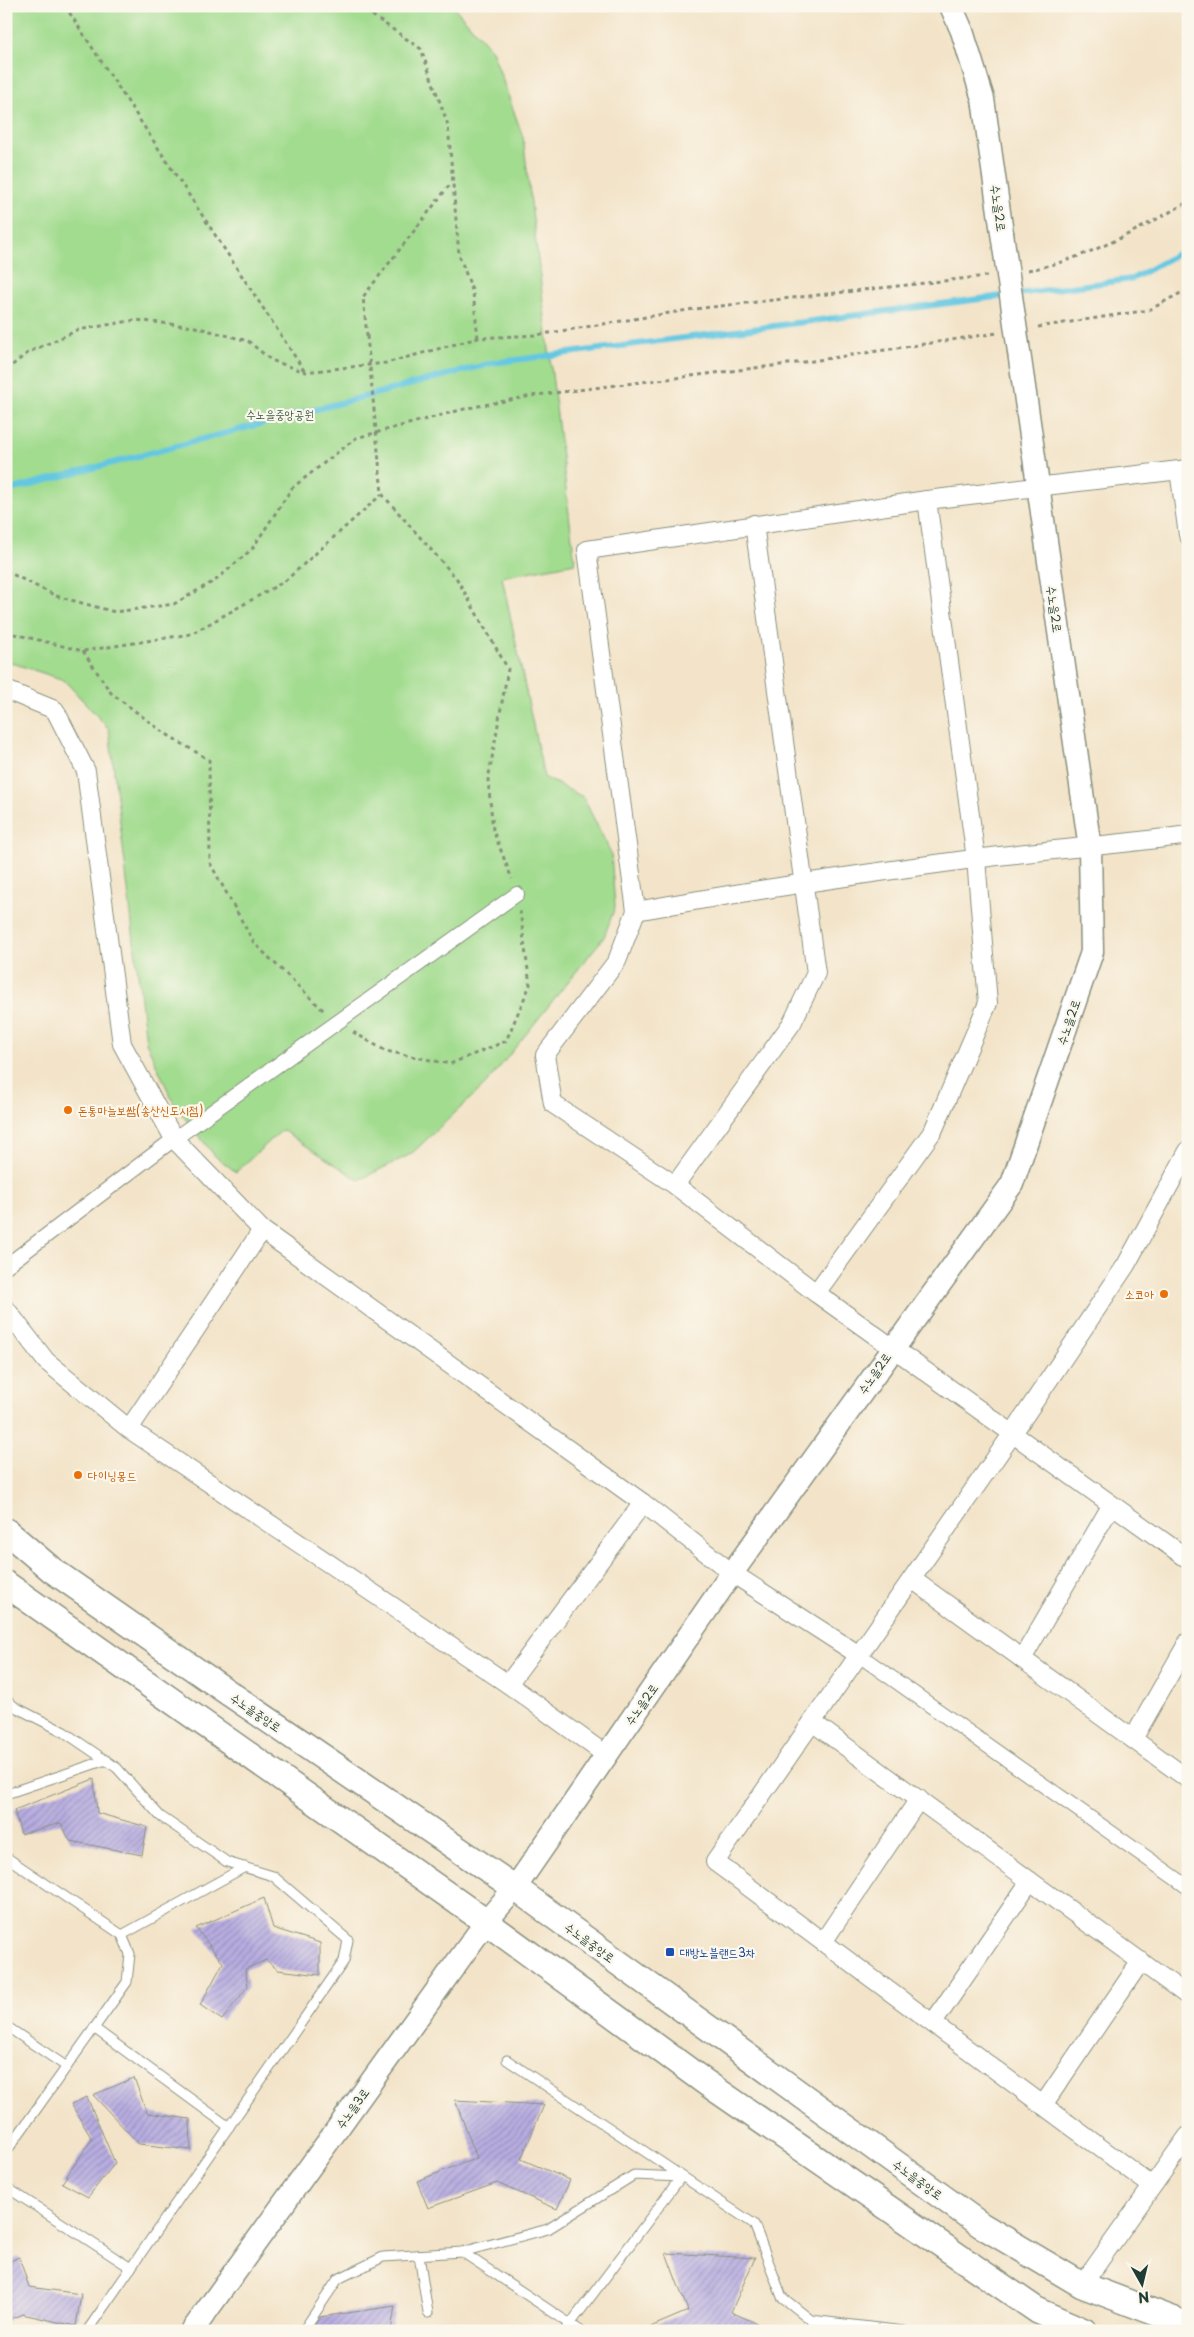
<svg xmlns="http://www.w3.org/2000/svg" width="1194" height="2337" viewBox="0 0 1194 2337" font-family="'Playpen Sans','Poor Story',sans-serif">
  <style>
    .green { fill: #a2dc8f; stroke: #608c62 }
    .lines { fill: none; stroke-linecap: round; stroke-linejoin: round }
    .stream { stroke: #63c7e1; stroke-width: 6 }
    .building { fill: url(#building-hatch) }
    .service-casing { stroke: #89907e; stroke-width: 11 }
    .pedestrian-casing { stroke: #89907e; stroke-width: 16 }
    .minor-casing { stroke: #89907e; stroke-width: 20 }
    .tertiary-casing { stroke: #89907e; stroke-width: 25 }
    .secondary-casing { stroke: #89907e; stroke-width: 28 }
    .path { stroke: #89907e; stroke-width: 3; stroke-dasharray: 4 4; stroke-linecap: butt }
    .service { stroke: #fff; stroke-width: 9 }
    .pedestrian { stroke: #fff; stroke-width: 14 }
    .minor { stroke: #fff; stroke-width: 18 }
    .tertiary { stroke: #fff; stroke-width: 22 }
    .secondary { stroke: #fff; stroke-width: 25 }
    .tertiary-bridge-casing { stroke: #89907e; stroke-width: 25; stroke-linecap: butt }
    .path-bridge { stroke: #89907e; stroke-width: 3; stroke-dasharray: 4 4; stroke-linecap: butt }
    .tertiary-bridge { stroke: #fff; stroke-width: 22 }
    .food-dot { fill: #e8710a; stroke: #fbf7ec; stroke-width: 2 }
    .transit-dot { fill: #1a4fb4; stroke: #fbf7ec; stroke-width: 2 }
    .labels { text-anchor: middle; dominant-baseline: central; stroke-width: 4.5; stroke-linejoin: round; paint-order: stroke }
    .street-label { font-size: 12px; fill: #1f3d34; stroke: #fbf7ec }
    .park-label { font-size: 12px; fill: #395d46; stroke: #fbf7ec }
    .food-label { font-size: 12px; fill: #c56008; stroke: #fbf7ec; text-anchor: start }
    .transit-label { font-size: 12px; fill: #164399; stroke: #fbf7ec; text-anchor: start }
  </style>
  <defs>
    <pattern id="building-hatch" width="6" height="6" patternUnits="userSpaceOnUse" patternTransform="scale(1.25)"><rect width="6" height="6" fill="#b8ade1"/><path d="M-1 1l2-2M0 6l6-6M5 7l2-2" fill="none" stroke="#958eb7"/></pattern>
  </defs>
  <rect width="100%" height="100%" fill="#fbf7ec"/>
  <filter id="ink" filterUnits="userSpaceOnUse"><feTurbulence type="fractalNoise" baseFrequency=".02" numOctaves="2"/><feDisplacementMap in="SourceGraphic" scale="10" xChannelSelector="R" yChannelSelector="G"/><feConvolveMatrix kernelMatrix="1 2 1 2 8 2 1 2 1" color-interpolation-filters="sRGB"/></filter>
  <filter id="wash" filterUnits="userSpaceOnUse"><feTurbulence type="fractalNoise" baseFrequency=".0096" numOctaves="4" result="noise"/><feDisplacementMap in="SourceGraphic" scale="20" xChannelSelector="R" yChannelSelector="G"/><feGaussianBlur stdDeviation="1.12" result="paint"/><feColorMatrix in="noise" values="0 0 0 0 0 0 0 0 0 0 0 0 0 0 0 0 0 1.4 0 .05"/><feComposite in="paint" operator="in"/></filter>
  <g filter="url(#wash)">
    <rect width="100%" height="100%" fill="#f3e4c9"/>
    <polygon class="green" points="6,6 453,6 492,50 523,137 575,563 502,577 544,777 583,797 611,853 615,907 604,937 486,1084 411,1154 359,1180 282,1130 236,1172 215,1156 175,1106 146,1042 109,729 64,680 6,661"/>
    <g class="lines">
      <polyline class="stream" points="6,491 492,363 1132,279 1188,248"/>
    </g>
    <g id="blocks">
      <g class="building">
        <polygon points="94,1779 97,1813 147,1827 142,1855 70,1841 61,1823 21,1834 14,1810"/>
        <polygon points="264,1898 273,1928 320,1943 320,1975 278,1970 266,1960 245,1969 248,1986 222,2020 200,2005 223,1963 196,1928"/>
        <polygon points="134,2078 147,2113 190,2119 191,2150 139,2144 93,2095"/>
        <polygon points="87,2097 115,2163 88,2197 62,2183 92,2139 71,2104"/>
        <polygon points="455,2100 544,2105 521,2159 570,2180 557,2209 497,2183 428,2208 417,2181 477,2158"/>
        <polygon points="666,2253 755,2258 731,2312 774,2331 641,2331 688,2311"/>
        <polygon points="19,2257 29,2287 81,2294 76,2326 22,2314 6,2321 6,2263"/>
        <polygon points="395,2306 391,2331 311,2331 320,2317"/>
      </g>
    </g>
  </g>
  <g filter="url(#ink)">
    <use href="#blocks" fill-opacity="0" stroke="#89907e" stroke-width="1"/>
    <g class="lines">
      <g class="service-casing">
        <g id="service">
          <polyline points="6,1699 15,1707 64,1732 117,1768 160,1816 227,1862 273,1876 348,1940 344,1961 87,2331"/>
          <polyline points="6,1794 106,1760"/>
          <polyline points="6,1857 122,1935 130,1954 127,1982 6,2152"/>
          <polyline points="122,1935 245,1867"/>
          <polyline points="6,2026 67,2067"/>
          <polyline points="94,2028 229,2127"/>
          <polyline points="507,2060 754,2224 782,2297 811,2320 904,2331"/>
          <polyline points="6,2187 131,2268"/>
          <polyline points="462,2252 581,2331"/>
          <polyline points="419,2255 428,2313"/>
          <polyline points="303,2331 338,2279 383,2257 462,2252 548,2229 634,2175 681,2177"/>
          <polyline points="565,2331 681,2177"/>
        </g>
      </g>
      <g class="pedestrian-casing">
        <g id="pedestrian">
          <polyline points="6,1266 174,1139 517,894"/>
          <polyline points="859,1655 1188,1887"/>
        </g>
      </g>
      <g class="minor-casing">
        <g id="minor">
          <polyline points="1188,469 927,500 587,550 636,911 617,961 545,1055 553,1104 675,1185 816,1293 1188,1559"/>
          <polyline points="1179,470 1188,535"/>
          <polyline points="6,690 55,710 86,771 122,1044 174,1139 262,1230 643,1503 732,1573 859,1655"/>
          <path d="M636,911C748,891 860,874 973,859C1045,850 1116,845 1188,835"/>
          <polyline points="675,1185 792,1023 816,973 754,524"/>
          <polyline points="816,1293 933,1131 988,1003 976,859 927,500"/>
          <polyline points="6,1309 46,1361 129,1429 508,1684 606,1755"/>
          <polyline points="129,1429 262,1230"/>
          <polyline points="912,1579 1188,1779"/>
          <polyline points="1022,1659 1111,1506"/>
          <polyline points="508,1684 643,1503"/>
          <polyline points="812,1722 1188,1996"/>
          <polyline points="1133,1739 1188,1642"/>
          <polyline points="823,1942 919,1799"/>
          <polyline points="933,2023 1030,1881"/>
          <polyline points="1043,2105 1141,1961"/>
          <polyline points="1152,2186 715,1862 1013,1433 1126,1265 1188,1151"/>
          <polyline points="1082,2285 1188,2136"/>
        </g>
      </g>
      <g class="tertiary-casing">
        <g id="tertiary">
          <polyline points="951,6 962,31 983,99 1002,233"/>
          <polyline points="192,2331 486,1922 515,1888 732,1573 1012,1184 1092,952 1090,848 1023,380"/>
        </g>
      </g>
      <g class="secondary-casing">
        <g id="secondary">
          <polyline points="6,1531 52,1570 223,1689 515,1888 981,2225 1082,2285 1188,2325"/>
          <polyline points="6,1584 486,1922 705,2082 1038,2311 1084,2331"/>
        </g>
      </g>
      <g class="path">
        <polyline points="65,6 305,372"/>
        <polyline points="359,6 421,49 448,125 459,255 473,293 478,338"/>
        <path d="M1028,270C1083,261 1139,229 1188,202"/>
        <polyline points="1038,327 1149,310 1188,289"/>
        <polyline points="367,336 363,297 451,183"/>
        <polyline points="6,370 29,352 78,330 136,320 195,327 248,341 271,360 305,372 386,363 478,338 537,335 694,309 987,276"/>
        <polyline points="379,462 382,494 457,579 508,669 488,780 493,830 512,879"/>
        <polyline points="6,571 56,596 115,612 174,604 216,580 252,549 292,488 356,438 468,408 537,395 812,361 997,333"/>
        <polyline points="6,632 83,651 191,634 285,581 382,494"/>
        <polyline points="83,651 111,693 163,732 209,760 210,863 254,943 324,1011"/>
        <polyline points="353,1032 386,1051 450,1064 506,1041 530,985 520,911"/>
      </g>
      <use href="#service" class="service"/>
      <use href="#pedestrian" class="pedestrian"/>
      <use href="#minor" class="minor"/>
      <use href="#tertiary" class="tertiary"/>
      <use href="#secondary" class="secondary"/>
      <g class="tertiary-bridge-casing">
        <polyline id="tertiary-bridge" points="1002,233 1023,380"/>
      </g>
      <polyline class="path-bridge" points="367,336 379,462"/>
      <use href="#tertiary-bridge" class="tertiary-bridge"/>
    </g>
  </g>
  <g class="food-dot">
    <circle cx="68" cy="1110" r="5"/>
    <circle cx="1164" cy="1294" r="5"/>
    <circle cx="78" cy="1475" r="5"/>
  </g>
  <rect class="transit-dot" x="665" y="1947" width="10" height="10" rx="2.5"/>
  <g class="labels">
    <g class="street-label">
      <text transform="translate(999 208) rotate(82)">수노을2로</text>
      <text transform="translate(1055 609) rotate(82)">수노을2로</text>
      <text transform="translate(1068 1022) rotate(-71)">수노을2로</text>
      <text transform="translate(874 1373) rotate(-55)">수노을2로</text>
      <text transform="translate(641 1704) rotate(-55)">수노을2로</text>
      <text transform="translate(256 1712) rotate(34)">수노을중앙로</text>
      <text transform="translate(590 1942) rotate(36)">수노을중앙로</text>
      <text transform="translate(352 2108) rotate(-54)">수노을3로</text>
      <text transform="translate(918 2179) rotate(36)">수노을중앙로</text>
    </g>
    <g class="park-label">
      <text x="280" y="414">수노을중앙공원</text>
    </g>
    <g class="food-label">
      <text x="78" y="1110">돈통마늘보쌈(송산신도시점)</text>
      <text x="1154" y="1294" text-anchor="end">소코아</text>
      <text x="88" y="1475">다이닝몽드</text>
    </g>
    <g class="transit-label">
      <text x="680" y="1952">대방노블랜드3차</text>
    </g>
  </g>
  <rect width="1194" height="2337" fill="none" stroke="#fbf7ec" stroke-width="25"/>
  <g transform="translate(1142 2284) rotate(172)" stroke="#fbf7ec" stroke-width="4" paint-order="stroke">
  <path d="M0-4L9 19L0 12L-9 19Z" fill="#1f3d34"/>
  <text y="-8" font-size="14" font-weight="bold" text-anchor="middle" fill="#1f3d34">N</text>
  </g>
</svg>
